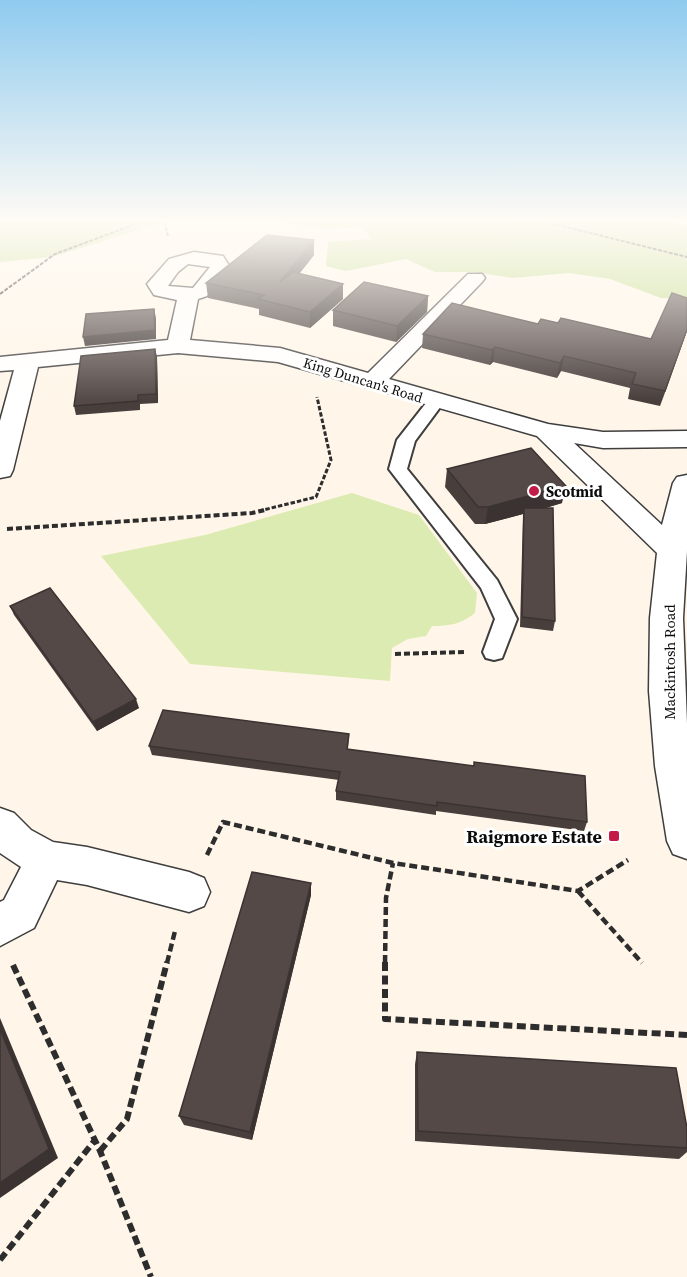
<svg xmlns="http://www.w3.org/2000/svg" width="687" height="1277" viewBox="0 0 687 1277" font-family="'Source Serif 4',serif">
  <style>
    .green { fill: #dcebb1 }
    .forest { fill: #c3dd8f }
    .lines { fill: none; stroke-linecap: round; stroke-linejoin: round }
    .service-casing { stroke: #3e3e3e; stroke-width: 4 }
    .minor-casing { stroke: #3e3e3e; stroke-width: 3 }
    .path-far4 { stroke: #2d2d2d; stroke-width: 2; stroke-dasharray: 4 1.5; stroke-linecap: butt }
    .path-far3 { stroke: #2d2d2d; stroke-width: 3; stroke-dasharray: 4.5 2; stroke-linecap: butt }
    .path-far2 { stroke: #2d2d2d; stroke-width: 4; stroke-dasharray: 6 3; stroke-linecap: butt }
    .path-far1 { stroke: #2d2d2d; stroke-width: 4.5; stroke-dasharray: 8 4; stroke-linecap: butt }
    .path { stroke: #2d2d2d; stroke-width: 6; stroke-dasharray: 9 4.5; stroke-linecap: butt }
    .service { fill: #fff; fill-rule: evenodd }
    .minor { fill: #fff; fill-rule: evenodd }
    .wall { fill: #483f3d }
    .shaded-wall { fill: #3b3332 }
    .building { fill: #544947; stroke: #3b3332; stroke-width: 1.5 }
    .poi-dot { fill: #c31c49; stroke: #fff; stroke-width: 2 }
    .labels { text-anchor: middle; dominant-baseline: central; stroke-width: 6; stroke-linejoin: round; paint-order: stroke }
    .far-street-label { font-size: 14px; fill: #0b0b0b; stroke: #fff }
    .poi-label { font-size: 15px; font-weight: bold; fill: #0b0b0b; stroke: #fff; text-anchor: start }
    .street-label { font-size: 15px; fill: #0b0b0b; stroke: #fff }
    .near-poi-label { font-size: 18px; font-weight: bold; fill: #0b0b0b; stroke: #fff; text-anchor: end }
  </style>
  <rect width="100%" height="100%" fill="#fff6e9"/>
  <path class="green" d="M352,493L419,515L477,593L475,613C461,624 450,626 432,626L426,636L408,639L392,648L390,681L190,664L101,556L205,535Z"/>
  <g class="forest">
    <polygon points="0,222 165,222 52,257 0,262"/>
    <polygon points="279,222 671,222 687,226 687,299 661,298 610,279 569,273 513,278 473,272 435,272 406,259 346,271 326,266 328,242 371,239 363,227 327,229"/>
  </g>
  <g class="lines">
    <g class="service-casing">
      <polygon id="service" points="436,397 444,402 415,441 407,469 497,580 517,619 502,658 494,660 486,658 483,652 495,619 481,588 389,469 397,440 430,398"/>
    </g>
    <g class="minor-casing">
      <g id="minor">
        <path d="M194,252L223,256L230,267L207,296L198,299L190,340L280,348L368,373L468,274H482L485,278L482,282L389,379L548,424L603,432L687,431V447L603,448L574,443L662,525L673,483L677,477L687,475V551L683,618L687,724V859L673,854L667,841L655,766L649,691L650,618L657,553L537,436L278,362L178,353L38,367L13,470L10,476L0,478V421L14,370L0,371V357L168,340L177,300L154,295L147,284L169,259ZM188,264L210,267L193,288L168,286L178,272Z"/>
        <polygon points="0,808 14,813 31,830 53,842 87,847 189,872 204,878 210,892 204,906 189,912 87,885 57,880 34,928 0,946 0,902 4,900 21,867 0,853"/>
      </g>
    </g>
    <g class="path-far4">
      <polyline points="164,222 168,236"/>
      <polyline points="546,222 687,257"/>
      <polyline points="0,294 55,254 141,222"/>
    </g>
    <polyline class="path-far3" points="259,511 316,497 331,460 317,397"/>
    <g class="path-far2">
      <polyline points="7,529 252,513 265,510"/>
      <polyline points="395,654 464,652"/>
    </g>
    <g class="path-far1">
      <polyline points="207,855 223,822 393,863 578,891 628,860"/>
      <polyline points="578,891 642,963"/>
      <polyline points="167,963 175,931"/>
      <polyline points="385,963 386,898 393,863"/>
    </g>
    <g class="path">
      <polyline points="385,962 385,1019 687,1035"/>
      <polyline points="13,965 100,1151 151,1277"/>
      <polyline points="100,1151 127,1119 167,962"/>
      <polyline points="0,1260 95,1140"/>
    </g>
    <use href="#service" class="service"/>
    <use href="#minor" class="minor"/>
  </g>
  <g class="wall">
    <polygon points="314,240 314,255 299,274 343,284 343,299 310,328 259,315 259,309 208,298 206,283"/>
    <polygon points="428,296 427,312 396,342 333,326 333,310"/>
    <polygon points="558,323 651,339 687,331 660,406 628,399 630,388 561,371 557,378 493,362 490,365 422,348 423,334"/>
    <polygon points="155,349 157,357 158,403 140,404 140,410 76,415 74,406"/>
    <polygon points="447,469 562,503 546,508 555,621 553,631 520,627 523,514 485,524 475,524 445,487"/>
    <polygon points="10,606 139,708 97,731 14,615"/>
    <polygon points="349,734 348,749 587,822 584,831 436,811 436,815 336,800 336,791 339,780 152,755 149,746"/>
    <polygon points="311,883 311,895 252,1140 184,1125 179,1116"/>
    <polygon points="417,1052 687,1128 687,1152 679,1159 415,1141 415,1064"/>
  </g>
  <g class="shaded-wall">
    <polygon points="314,240 314,255 281,297 280,282"/>
    <polygon points="343,284 343,299 310,328 310,312"/>
    <polygon points="428,296 427,312 396,342 397,326"/>
    <polygon points="154,309 156,318 156,339 85,346 83,337"/>
    <polygon points="687,329 687,331 660,406 665,391"/>
    <polygon points="495,347 493,362 490,365 492,350"/>
    <polygon points="155,349 157,357 158,403 156,394"/>
    <polygon points="564,356 561,371 557,378 560,363"/>
    <polygon points="566,486 562,503 524,514 524,508 523,514 485,524 488,507"/>
    <polygon points="136,699 139,708 97,731 93,722"/>
    <polygon points="311,883 311,895 252,1140 250,1132"/>
    <polygon points="0,1018 58,1158 0,1198"/>
  </g>
  <g class="building">
    <polygon points="267,235 314,240 280,282 293,272 343,284 310,312 258,299 264,295 206,283"/>
    <polygon points="364,282 428,296 397,326 333,310"/>
    <polygon points="672,293 687,298 687,329 665,391 632,384 636,373 564,356 560,363 495,347 492,350 423,334 452,303 538,324 541,319 558,323 561,318 651,339"/>
    <polygon points="154,309 155,330 83,337 86,314"/>
    <polygon points="155,349 156,394 138,395 138,401 74,406 81,356"/>
    <polygon points="531,448 566,486 488,507 478,507 447,469"/>
    <polygon points="524,508 553,508 555,621 522,617"/>
    <polygon points="50,588 136,699 93,722 10,606"/>
    <polygon points="163,710 349,734 347,749 474,766 474,762 585,776 587,822 437,802 437,806 336,791 340,772 149,746"/>
    <polygon points="252,872 311,883 250,1132 179,1116"/>
    <polygon points="0,1029 49,1149 0,1183"/>
    <polygon points="417,1052 676,1068 687,1128 687,1148 418,1131"/>
  </g>
  <linearGradient id="sky" x2="0" y2="1"><stop stop-color="#8fcbef"/><stop offset="0.55" stop-color="#fffbf5"/><stop offset="1" stop-color="#fffbf5" stop-opacity="0"/></linearGradient>
  <rect width="687" height="401" fill="url(#sky)"/>
  <g class="poi-dot">
    <circle cx="534" cy="491" r="6"/>
    <rect x="608" y="830" width="12" height="12" rx="3"/>
  </g>
  <g class="labels">
    <g class="far-street-label">
      <text transform="translate(363 380) rotate(17)">King Duncan's Road</text>
    </g>
    <g class="poi-label">
      <text x="546" y="491">Scotmid</text>
    </g>
    <g class="street-label">
      <text transform="translate(669 662) rotate(-90)">Mackintosh Road</text>
    </g>
    <g class="near-poi-label">
      <text x="602" y="836">Raigmore Estate</text>
    </g>
  </g>
</svg>
